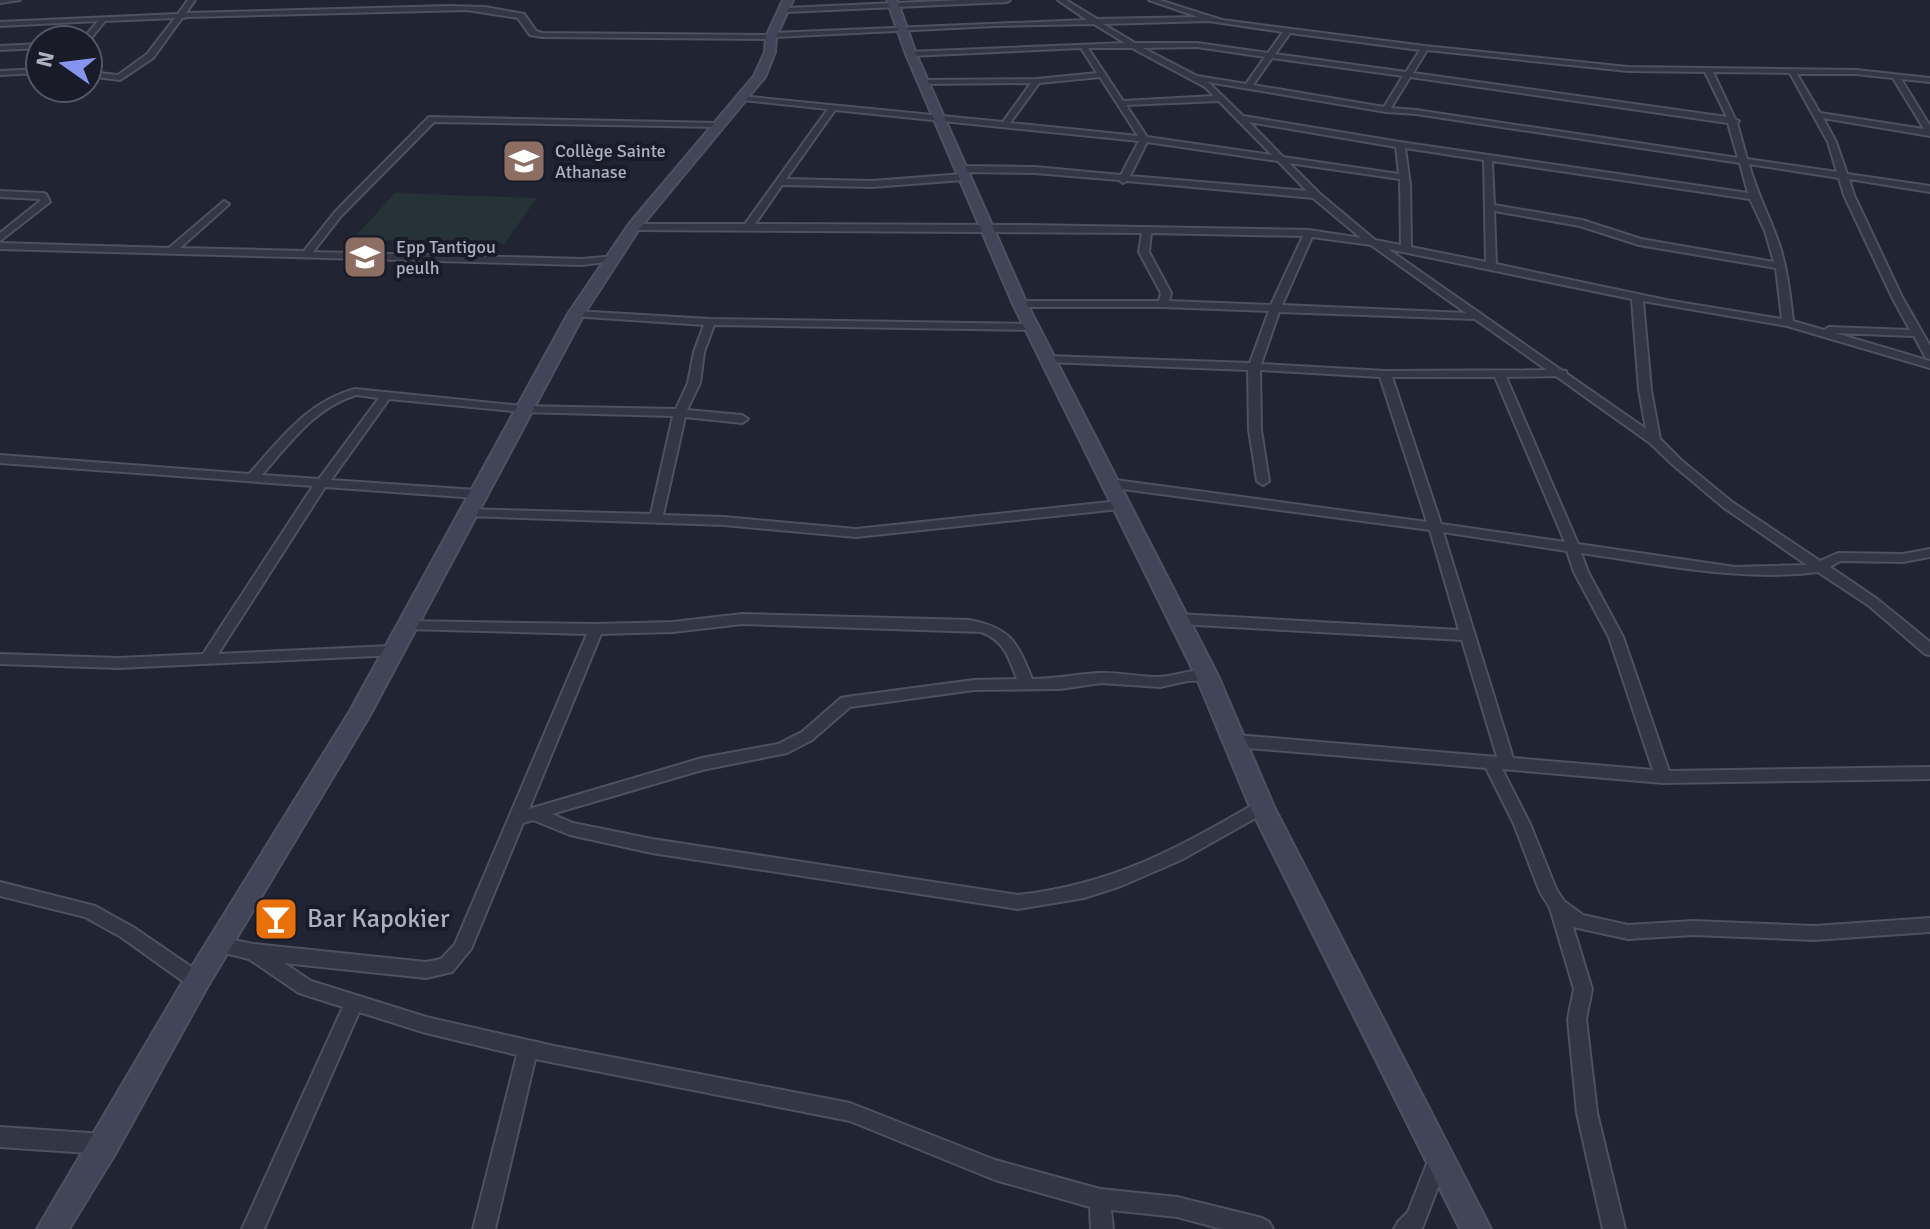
<svg xmlns="http://www.w3.org/2000/svg" width="1930" height="1229" viewBox="0 0 1930 1229" font-family="Signika,sans-serif">
  <style>
    .green { fill: #253237 }
    .lines { fill: none; stroke-linecap: round; stroke-linejoin: round }
    .street-casing { stroke: #4e515f; stroke-width: 4 }
    .secondary-casing { stroke: #4e515f; stroke-width: 4 }
    .street { fill: #333644; fill-rule: evenodd }
    .secondary { fill: #424557; fill-rule: evenodd }
    .labels { text-anchor: middle; dominant-baseline: central; stroke-width: 8; stroke-linejoin: round; paint-order: stroke }
    .far-poi-label { font-size: 18px; fill: #adb0c1; stroke: #191c28; text-anchor: start }
    .near-poi-label { font-size: 26px; fill: #adb0c1; stroke: #191c28; text-anchor: start }
  </style>
  <rect width="100%" height="100%" fill="#202433"/>
  <polygon class="green" points="395,193 537,198 504,244 353,239"/>
  <g class="lines">
    <g class="street-casing">
      <g id="street">
        <polygon points="0,0 20,0 0,3"/>
        <path d="M188,0H195L186,13L449,6L485,7L524,14L536,31L542,33L769,35L773,33L1087,20L1058,0H1066L1097,19L1198,17L1149,0H1159L1222,20L1425,46L1628,67L1856,70L1930,78V82L1901,79L1930,126V136L1823,118L1836,142L1847,174L1930,186V192L1849,179L1854,195L1902,297L1930,346V359L1926,358L1914,336L1835,333L1930,361V368L1787,326L1643,301L1651,390L1660,439L1681,460L1732,502L1820,561L1838,553L1903,554L1930,549V557L1903,562L1840,561L1830,567L1877,599L1930,642V655L1925,654L1868,605L1818,572C1739,582 1660,564 1581,553L1588,572L1623,637L1669,771L1930,767V779L1663,783L1502,769L1530,824L1556,889L1564,901L1583,915L1628,925L1693,921L1814,926L1930,918V932L1814,940L1693,935L1628,939L1573,927L1592,989L1586,1019L1597,1113L1625,1229H1603L1577,1113L1568,1019L1574,989L1550,908L1540,892L1514,824L1486,768L1236,747L1231,745L1228,741L1231,737L1236,735L1497,757L1462,640L1178,624L1171,619L1178,614L1459,630L1430,530L1108,487L1102,483L1108,479L1427,522L1380,377L1260,370L1261,430L1269,481L1263,485L1257,481L1249,430L1248,370L1048,362L1042,359L1048,356L1250,363L1269,311L1163,307H1020L1015,304L1020,301H1159L1161,293L1139,252L1142,233L634,230L629,227L634,224H745L828,109L743,100L739,98L740,96L1003,122L1031,83L924,84L920,82L924,80L1037,79L1097,73L1081,48L911,56L907,54L908,52L1125,43L1094,24L995,26L775,37L771,39L542,37L530,35L518,18L467,10L188,17L182,18L153,58L120,80L88,76V72L118,75L147,54L175,18L105,21L88,42L82,40L98,21L0,26V22L178,14ZM1209,21L1283,32L1268,53L1197,43H1135L1103,24ZM1290,33L1420,50L1406,72L1275,54ZM1197,47L1265,57L1246,84L1197,76L1143,48ZM1088,48H1132L1205,87L1214,96L1123,101ZM1427,50L1628,71L1705,72L1727,117L1413,73ZM1272,58L1403,76L1384,107L1253,85ZM1713,72L1790,73L1828,142L1837,172L1747,159L1737,123L1739,121L1735,119ZM1797,74H1856L1893,78L1924,129L1820,113ZM1100,77L1138,136L1010,123L1039,83ZM1410,77L1728,123L1738,158L1416,110L1391,108ZM1208,82L1386,112L1416,114L1740,163L1748,193L1400,142L1243,116ZM1219,101L1272,155L1147,137L1126,105ZM835,110L1139,141L1121,175L1035,167L960,166L956,169L960,172L1035,173L1119,180L1123,183L1127,181L1313,198L1361,238L1309,230L1026,225L755,224L782,185L872,187L963,180L967,177L963,174L872,181L786,179ZM1249,122L1396,147L1399,174L1283,157ZM1147,142L1278,161L1307,191L1130,176ZM1405,148L1484,160L1486,262L1411,247L1410,185ZM1492,161L1750,199L1765,231L1774,262L1641,239L1582,220L1494,205ZM1289,163L1400,179L1401,245L1375,240L1319,193ZM1749,164L1839,178L1844,195L1892,297L1910,330L1829,327L1824,330L1793,321C1790,294 1787,267 1778,241C1769,215 1756,192 1749,164ZM1494,211L1580,226L1639,245L1776,268L1782,319L1666,300L1496,264ZM1151,233L1303,236L1271,305L1169,301L1171,293L1149,252ZM1312,237L1371,245L1466,313L1282,305ZM1388,249L1632,299L1639,390L1646,429L1567,374L1566,371L1561,370ZM1279,312L1475,319L1547,370L1385,371L1261,364ZM1556,376L1650,443L1673,465L1723,507L1807,565L1735,567L1578,544L1506,377ZM1392,377H1495L1565,542L1441,524ZM1443,532L1567,551L1574,572L1609,637L1653,770L1513,758Z"/>
        <polygon points="961,0 1010,0 1007,2 786,12 782,10 786,8"/>
        <polygon points="40,44 40,48 0,50 0,46"/>
        <polygon points="40,69 40,73 0,75 0,71"/>
        <polygon points="429,117 719,123 723,125 719,127 434,122 341,216 313,252 582,259 616,256 618,258 613,261 582,265 0,249 0,243 169,248 224,201 229,204 227,206 180,248 304,251 335,212"/>
        <polygon points="0,191 43,193 46,194 50,202 0,241 0,233 40,201 39,199 0,197"/>
        <path d="M576,311L710,319L1032,324L1037,327L1032,330L714,325L704,352L700,383L687,410L742,415L748,419L742,423L685,417L663,515L724,517L856,529L1119,501L1125,505L1119,509L856,537L724,525L467,516L461,512L462,509L651,514L673,416L522,412L389,399L331,480L476,490L482,494L476,498L325,487L218,654L391,646L398,651L396,655L118,668L0,664V654L118,658L203,654L313,486L0,463V455L249,474C281,439 308,401 355,389L522,406L676,409L688,383L694,352L704,325L572,316V312ZM356,395L379,398L319,479L262,475C290,443 314,408 356,395Z"/>
        <path d="M742,614L969,620C1011,628 1017,642 1032,679C1055,679 1077,674 1100,673C1119,672 1138,677 1157,677C1176,677 1193,667 1212,672L1214,676L1212,680L1187,681L1160,687L1101,683L1060,689L974,690L850,707L812,740L787,753L702,770L552,814L573,823L652,839L1018,895C1113,884 1175,850 1256,803L1262,801L1268,803L1270,807L1268,811L1181,860L1121,886L1084,898L1018,909L652,853L570,835L533,820L523,823L471,949L452,972L426,978L284,963L311,981L426,1017L554,1046L850,1103L995,1160L1100,1189L1177,1197L1262,1218L1269,1222L1273,1229H1222L1177,1217L1111,1210L1113,1229H1091L1090,1207L995,1180L850,1121L535,1059L495,1229H473L517,1055L426,1033L359,1012L264,1229H242L343,1007L299,993L249,959L213,950L210,945L213,940L219,937L253,944L426,962L441,959L455,944L587,634L407,629L402,627L400,624L402,621L596,624L673,622ZM742,624L981,632C1004,640 1009,658 1017,679L974,680L846,697L841,698L802,732L778,744L702,758L529,809L601,634L673,632Z"/>
        <polygon points="0,882 95,906 133,927 203,975 206,981 203,987 197,989 191,987 121,937 85,917 0,896"/>
        <polygon points="0,1127 104,1134 111,1137 114,1144 111,1151 104,1154 0,1147"/>
        <polygon points="1439,1148 1446,1151 1449,1158 1423,1226 1421,1229 1394,1229 1398,1222 1408,1212 1432,1151"/>
      </g>
    </g>
    <g class="secondary-casing">
      <g id="secondary">
        <polygon points="783,0 793,0 776,37 775,52 765,77 639,229 584,314 370,715 206,989 115,1154 69,1229 37,1229 188,973 350,711 568,314 629,224 754,76 765,52 766,37"/>
        <polygon points="887,0 897,0 916,54 1027,304 1218,676 1274,807 1491,1229 1460,1229 1250,807 1196,676 1013,304 906,54"/>
      </g>
    </g>
    <use href="#street" class="street"/>
    <use href="#secondary" class="secondary"/>
  </g>
  <defs>
    <g id="school-square" transform="scale(2.3)"><rect x="-9" y="-9" width="18" height="18" rx="4" fill="#8d6e63" stroke="#191c28"/><path d="M0-5L7-2L0 1L-7-2ZM-4 1L0 2.5L4 1V4Q0 6-4 4Z" fill="#fff"/></g>
    <g id="bar-square" transform="scale(2.3)"><rect x="-9" y="-9" width="18" height="18" rx="4" fill="#e8710a" stroke="#191c28"/><path d="M-6-5H6L.8 .8V4.5H3.5V6h-7V4.5H-.8V.8Z" fill="#fff"/></g>
  </defs>
  <g fill-rule="evenodd">
    <use href="#school-square" x="524" y="161"/>
    <use href="#school-square" x="365" y="257"/>
    <use href="#bar-square" x="276" y="919"/>
  </g>
  <g class="labels">
    <g class="far-poi-label">
      <text x="555" y="151">Collège Sainte<tspan x="555" dy="21">Athanase</tspan></text>
      <text x="396" y="247">Epp Tantigou<tspan x="396" dy="21">peulh</tspan></text>
    </g>
    <g class="near-poi-label">
      <text x="307" y="919">Bar Kapokier</text>
    </g>
  </g>
  <g transform="translate(64 64) rotate(284)"><circle r="38" fill="#191c28" stroke="#545765" stroke-width="2"/>
  <path d="M0-6L14 30L0 20L-14 30Z" fill="#8595ee"/>
  <text y="-12" font-size="22" font-weight="bold" text-anchor="middle" fill="#adb0c1">N</text>
  </g>
</svg>
